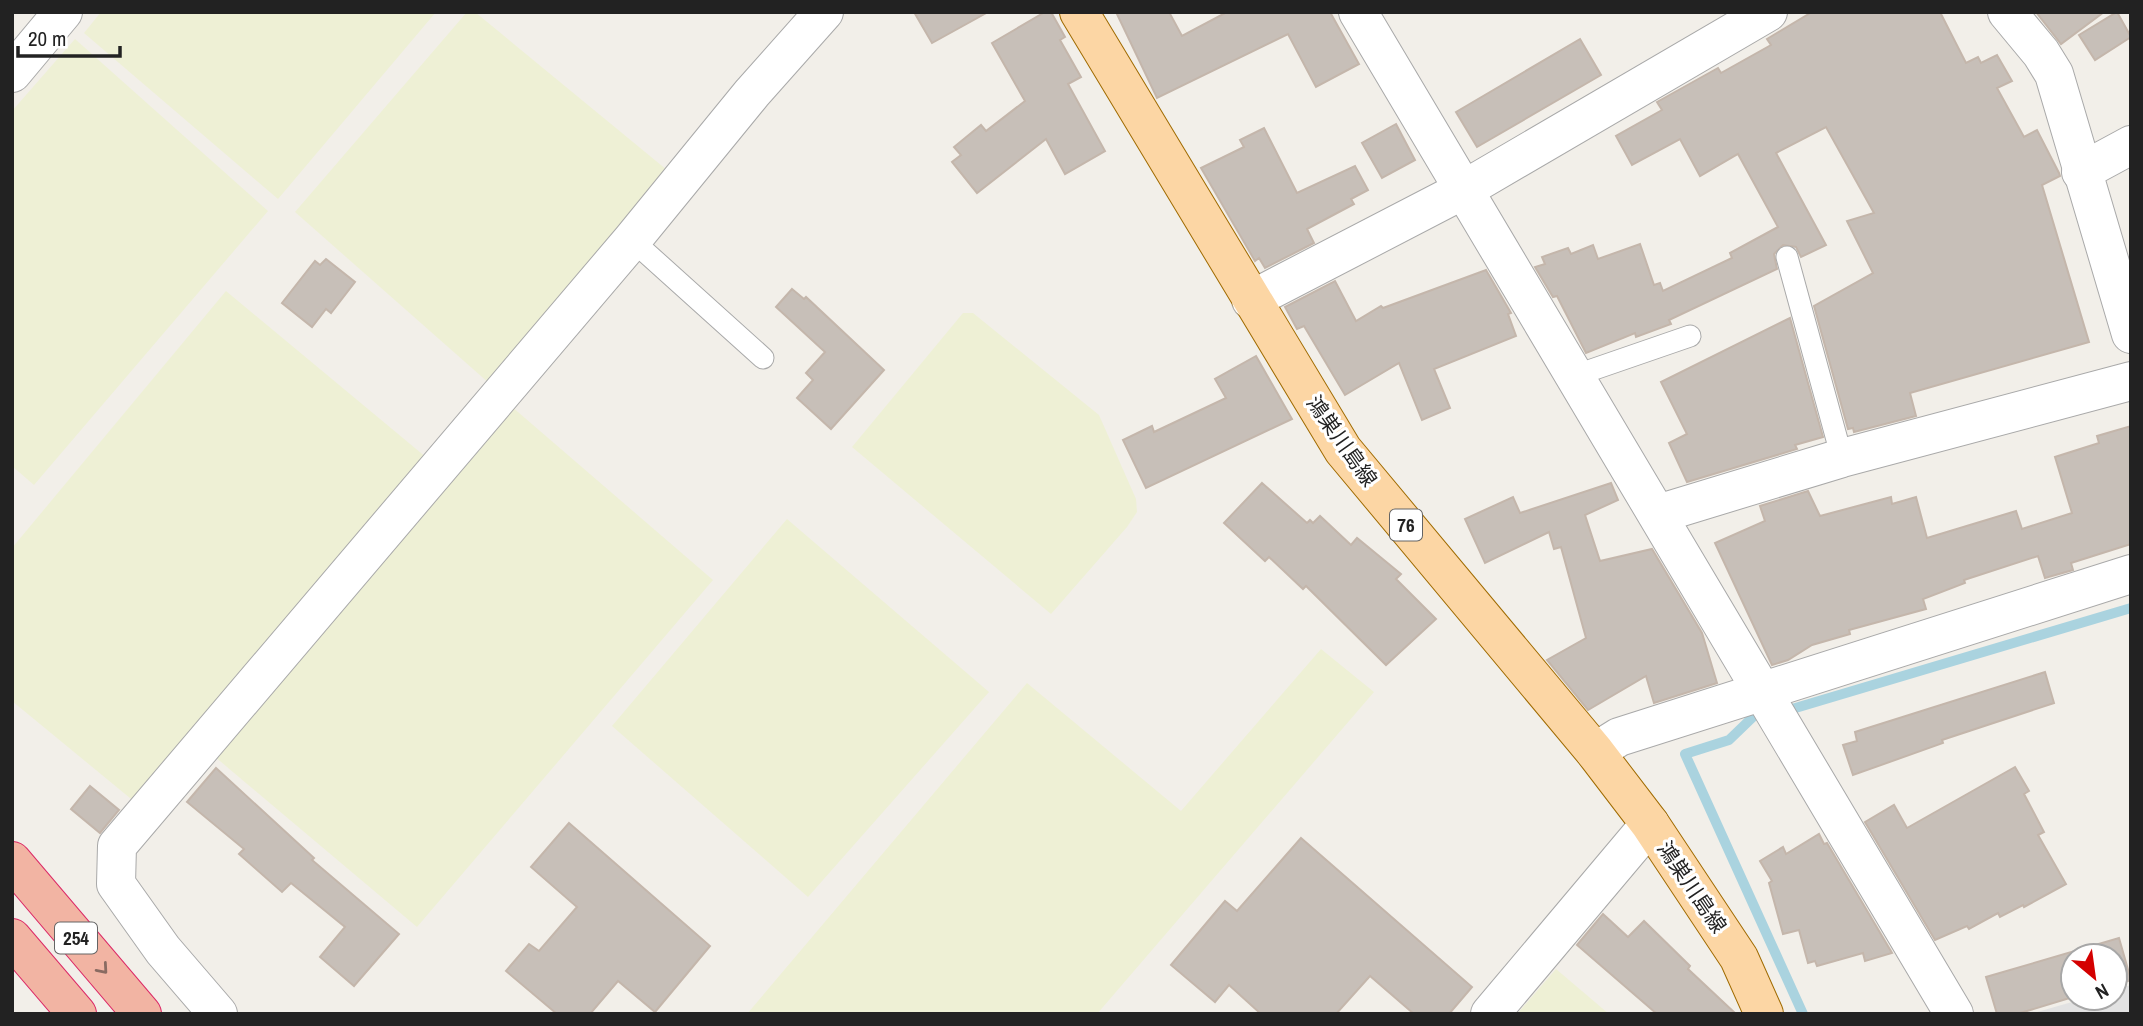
<svg xmlns="http://www.w3.org/2000/svg" width="2143" height="1026" viewBox="0 0 2143 1026" font-family="'Archivo Narrow','Noto Sans JP',sans-serif">
  <style>
    .farmland { fill: #eef0d5 }
    .parking { fill: #e2e2e2 }
    .lines { fill: none; stroke-linecap: round; stroke-linejoin: round }
    .stream { stroke: #aad3df; stroke-width: 10 }
    .building { fill: #c7bfb8; stroke: #c4b6ab; stroke-width: 2 }
    .service-casing { stroke: #a9a9a9; stroke-width: 23 }
    .minor-casing { stroke: #a9a9a9; stroke-width: 40 }
    .primary-casing { stroke: #a06b00; stroke-width: 40 }
    .trunk-casing { stroke: #dc2a67; stroke-width: 40 }
    .service { stroke: #fff; stroke-width: 21 }
    .minor { stroke: #fff; stroke-width: 38 }
    .primary { stroke: #fcd6a4; stroke-width: 38 }
    .trunk { stroke: #f2b4a3; stroke-width: 38 }
    .oneway { stroke: #8a6b62 }
    .labels { text-anchor: middle; dominant-baseline: central; stroke-width: 6; stroke-linejoin: round; paint-order: stroke }
    .shield { fill: #fff; stroke: #646464; stroke-width: 2 }
    .shield-label { font-size: 19px; font-weight: bold; fill: #222 }
    .street-label { font-size: 21px; fill: #222; stroke: #fff }
  </style>
  <rect width="100%" height="100%" fill="#f2efe9"/>
  <g class="farmland">
    <polygon points="101,12 436,12 278,199 84,33"/>
    <polygon points="467,12 475,12 667,170 490,384 295,212"/>
    <polygon points="75,39 268,211 34,485 12,466 12,111"/>
    <polygon points="226,291 427,458 136,803 12,701 12,548"/>
    <polygon points="963,313 973,313 1099,415 1136,499 1137,512 1127,527 1051,614 852,447"/>
    <polygon points="511,406 713,580 417,927 214,756"/>
    <polygon points="787,519 989,692 808,897 612,726"/>
    <polygon points="1321,649 1374,692 1097,1014 747,1014 1027,683 1181,811"/>
    <polygon points="1556,969 1609,1014 1517,1014"/>
  </g>
  <polygon class="parking" points="2131,985 2131,1014 2030,1014 2086,998 2115,998 2115,990"/>
  <g class="lines">
    <g class="stream">
      <polyline points="1782,712 2131,608"/>
      <polyline points="1766,713 1756,714 1729,740 1685,754 1803,1014"/>
    </g>
  </g>
  <g class="building">
    <polygon points="914,12 988,12 932,43"/>
    <polygon points="1045,12 1051,12 1065,37 1060,40 1081,77 1068,84 1105,151 1065,174 1046,139 977,193 952,162 961,155 954,147 981,125 986,131 1025,101 992,43"/>
    <polygon points="1116,12 1169,12 1182,36 1227,12 1330,12 1359,64 1316,87 1288,34 1157,98"/>
    <polygon points="1812,12 1940,12 1966,63 1978,57 1981,63 1997,55 2012,81 1997,88 2024,137 2037,130 2059,173 2060,176 2042,185 2089,342 1910,393 1916,416 1854,432 1853,428 1848,429 1814,306 1873,273 1847,221 1874,213 1826,127 1776,153 1826,245 1801,257 1796,247 1783,245 1774,254 1777,269 1669,320 1671,324 1636,337 1635,333 1586,353 1557,296 1553,297 1535,267 1545,264 1542,257 1568,248 1571,254 1593,245 1598,259 1640,244 1654,285 1660,283 1663,291 1732,258 1730,253 1778,227 1738,154 1700,176 1680,139 1632,165 1616,136 1662,110 1657,102 1718,68 1721,73 1771,45 1767,39"/>
    <polygon points="2036,12 2104,12 2061,44"/>
    <polygon points="2117,12 2131,37 2095,60 2079,35"/>
    <polygon points="1580,39 1601,75 1477,147 1456,112"/>
    <polygon points="1396,124 1415,160 1382,178 1362,143"/>
    <polygon points="1264,128 1297,193 1355,166 1368,190 1351,199 1354,204 1307,229 1314,243 1265,268 1259,258 1255,261 1201,168 1244,147 1240,140"/>
    <polygon points="326,259 355,282 331,313 326,309 312,327 282,303 315,261 320,265"/>
    <polygon points="1486,270 1511,313 1508,314 1516,336 1434,369 1450,408 1422,420 1399,363 1345,395 1304,326 1297,329 1285,307 1335,281 1356,321 1381,306 1383,308"/>
    <polygon points="792,289 804,299 806,297 884,370 831,429 797,398 813,380 806,373 825,352 776,307"/>
    <polygon points="1790,318 1823,437 1795,445 1797,449 1687,482 1669,443 1687,434 1661,382"/>
    <polygon points="1256,356 1292,419 1146,488 1123,440 1152,426 1154,432 1226,398 1215,379"/>
    <polygon points="2131,426 2131,544 2071,563 2073,570 2045,578 2038,556 1964,580 1965,583 1923,599 1926,609 1849,630 1850,634 1812,645 1788,660 1772,665 1715,543 1765,521 1760,506 1808,491 1820,516 1891,497 1892,504 1916,497 1927,538 2016,511 2022,529 2072,513 2055,457 2099,443 2097,436"/>
    <polygon points="1262,483 1307,523 1310,520 1313,523 1320,516 1351,545 1357,538 1401,574 1396,579 1436,619 1386,665 1306,586 1303,589 1269,557 1265,561 1224,523"/>
    <polygon points="1611,483 1618,500 1585,515 1600,561 1652,549 1702,633 1717,683 1654,703 1646,676 1588,710 1547,660 1586,638 1561,547 1554,549 1549,532 1485,563 1465,519 1513,497 1520,513"/>
    <polygon points="2045,672 2054,703 1942,740 1943,743 1853,775 1843,745 1857,741 1855,732"/>
    <polygon points="2015,767 2029,791 2024,794 2044,832 2038,835 2066,884 2024,907 2023,905 2000,917 1998,913 1969,929 1967,926 1935,940 1865,822 1894,805 1907,828"/>
    <polygon points="216,768 314,858 312,860 399,934 354,986 320,957 345,927 291,883 282,892 239,854 244,849 187,802"/>
    <polygon points="90,786 119,810 100,833 71,809"/>
    <polygon points="569,823 710,946 655,1012 618,981 590,1014 557,1014 506,971 529,944 539,951 577,907 531,867"/>
    <polygon points="1819,834 1824,844 1827,843 1892,953 1865,961 1863,953 1817,966 1815,961 1808,963 1799,930 1783,934 1769,883 1772,881 1760,861 1783,847 1786,854"/>
    <polygon points="1301,838 1472,987 1449,1014 1414,1014 1370,976 1336,1014 1261,1014 1229,985 1215,1002 1171,965 1225,901 1237,911"/>
    <polygon points="1603,914 1628,937 1644,921 1690,966 1688,969 1736,1014 1657,1014 1577,945"/>
    <polygon points="2119,938 2131,980 2115,985 2115,956 2073,956 2073,997 2017,1014 1997,1014 1986,977"/>
  </g>
  <g class="lines">
    <g class="service-casing">
      <g id="service">
        <polyline points="632,240 763,358"/>
        <polyline points="1787,257 1842,458"/>
        <polyline points="1574,376 1690,336"/>
      </g>
    </g>
    <g class="minor-casing">
      <g id="minor">
        <polyline points="1358,12 1954,1014"/>
        <polyline points="2007,12 2041,53 2054,74 2131,334"/>
        <polyline points="12,73 63,12"/>
        <polyline points="2081,172 2131,145"/>
        <polyline points="1251,300 1465,189 1768,12"/>
        <polyline points="1658,514 1842,458 2131,381"/>
        <polyline points="1595,752 1619,737 2131,574"/>
        <polyline points="218,1014 163,950 116,884 117,846 632,240 752,93 824,12"/>
        <polyline points="1490,1014 1650,824"/>
      </g>
    </g>
    <g class="primary-casing">
      <polyline id="primary" points="1079,12 1343,450 1595,752 1650,824 1739,958 1764,1014"/>
    </g>
    <g class="trunk-casing">
      <g id="trunk">
        <polyline points="12,861 142,1014"/>
        <polyline points="12,938 77,1014"/>
      </g>
    </g>
    <use href="#service" class="service"/>
    <use href="#minor" class="minor"/>
    <use href="#primary" class="primary"/>
    <use href="#trunk" class="trunk"/>
  </g>
  <defs><path id="oneway-chevron" d="M-2-3.5L2.5 0L-2 3.5" fill="none" stroke-width="1.6" stroke-linecap="round" stroke-linejoin="round" transform="scale(1.75)"/></defs>
  <use class="oneway" href="#oneway-chevron" transform="translate(103 969) rotate(49)"/>
  <g class="labels">
    <g class="shield">
      <rect x="1390" y="509.5" width="32" height="31" rx="5"/>
      <rect x="55" y="922.5" width="42" height="31" rx="5"/>
    </g>
    <g class="shield-label">
      <text x="1406" y="525">76</text>
      <text x="76" y="938">254</text>
    </g>
    <g class="street-label">
      <text transform="translate(1342 441) rotate(55)">鴻巣川島線</text>
      <text transform="translate(1692 887) rotate(56)">鴻巣川島線</text>
    </g>
  </g>
  <rect width="2143" height="1026" fill="none" stroke="#222222" stroke-width="28"/>
  <g transform="translate(2094 977) rotate(151)"><circle r="33" fill="#ffffff" stroke="#a7a7a7" stroke-width="2"/>
  <path d="M0-5L12 26L0 18L-12 26Z" fill="#d40000"/>
  <text y="-10" font-size="19" font-weight="bold" text-anchor="middle" fill="#222222">N</text>
  </g>
  <path d="M18 46v10h102v-10" fill="none" stroke="#222222" stroke-width="3.5"/>
  <text x="28" y="46" font-size="21" fill="#222222" stroke="#ffffff" stroke-width="5" paint-order="stroke">20 m</text>
</svg>
